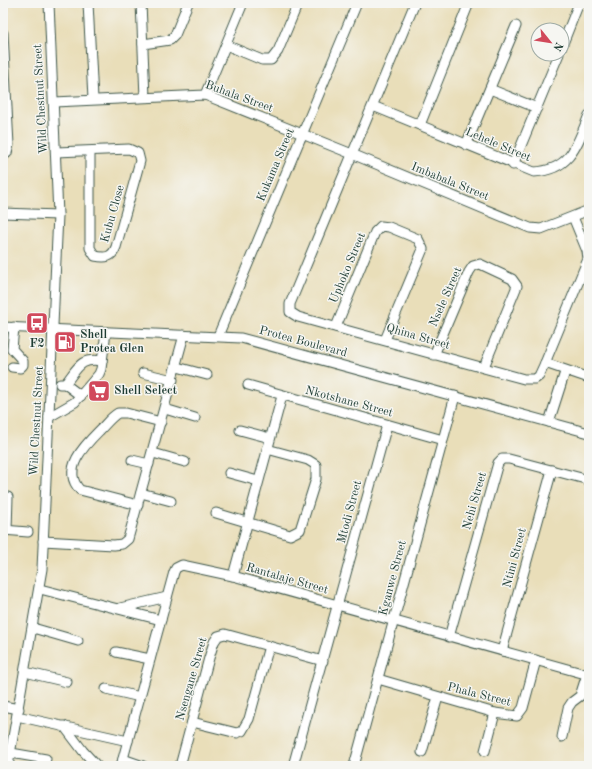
<svg xmlns="http://www.w3.org/2000/svg" width="592" height="769" viewBox="0 0 592 769" font-family="'Old Standard TT',serif">
  <style>
    .lines { fill: none; stroke-linecap: round; stroke-linejoin: round }
    .minor-casing { stroke: #3d5548; stroke-width: 11 }
    .minor { stroke: #fff; stroke-width: 9 }
    .labels { text-anchor: middle; dominant-baseline: central; stroke-width: 3; stroke-linejoin: round; paint-order: stroke }
    .street-label { font-size: 12px; fill: #1f3d34; stroke: #f6f6f2 }
    .poi-label { font-size: 12px; font-weight: bold; fill: #1f3d34; stroke: #f6f6f2; text-anchor: start }
  </style>
  <rect width="100%" height="100%" fill="#f6f6f2"/>
  <filter id="ink" filterUnits="userSpaceOnUse"><feTurbulence type="fractalNoise" baseFrequency=".025" numOctaves="2"/><feDisplacementMap in="SourceGraphic" scale="8" xChannelSelector="R" yChannelSelector="G"/><feConvolveMatrix kernelMatrix="1 2 1 2 8 2 1 2 1" color-interpolation-filters="sRGB"/></filter>
  <filter id="wash" filterUnits="userSpaceOnUse"><feTurbulence type="fractalNoise" baseFrequency=".012" numOctaves="4" result="noise"/><feDisplacementMap in="SourceGraphic" scale="16" xChannelSelector="R" yChannelSelector="G"/><feGaussianBlur stdDeviation="0.9" result="paint"/><feColorMatrix in="noise" values="0 0 0 0 0 0 0 0 0 0 0 0 0 0 0 0 0 1.4 0 .05"/><feComposite in="paint" operator="in"/></filter>
  <g filter="url(#wash)">
    <rect width="100%" height="100%" fill="#e9deb9"/>
  </g>
  <g filter="url(#ink)">
    <g class="lines">
      <g class="minor-casing">
        <g id="minor">
          <polyline points="88,3 93,99"/>
          <polyline points="141,3 145,97"/>
          <polyline points="415,3 290,304 290,312 298,317 524,379 535,379 539,376 545,363 588,259 587,251 573,217"/>
          <polyline points="3,33 9,145 7,153 3,156"/>
          <polyline points="143,44 170,40 175,35 188,3"/>
          <polyline points="226,45 262,60 271,60 278,51 298,3"/>
          <polyline points="562,46 579,3"/>
          <polyline points="490,89 537,108"/>
          <polyline points="205,95 243,3"/>
          <polyline points="54,102 205,95 352,154 530,228 541,229 589,210"/>
          <path d="M373,106L534,172C571,170 577,145 589,115"/>
          <polyline points="420,125 469,3"/>
          <polyline points="466,145 516,26"/>
          <path d="M56,152L129,149L138,153L140,161L116,247C112,258 105,258 95,256L90,248V151"/>
          <polyline points="513,165 559,54"/>
          <polyline points="3,213 58,215"/>
          <polyline points="3,327 241,338 589,433"/>
          <polyline points="336,327 375,232 381,226 389,227 418,239 423,249 385,340"/>
          <polyline points="218,336 357,3"/>
          <polyline points="434,355 469,272 473,266 480,264 512,279 517,286 484,367"/>
          <polyline points="545,363 589,378"/>
          <polyline points="12,367 20,368 23,365 23,361 12,349 14,327"/>
          <polyline points="177,367 207,375"/>
          <polyline points="143,373 173,380"/>
          <polyline points="60,384 65,384 81,396"/>
          <path d="M65,384C78,368 80,357 102,361"/>
          <polyline points="248,385 443,440"/>
          <polyline points="165,409 195,418"/>
          <polyline points="49,417 75,402 99,374 101,369 106,332"/>
          <polyline points="549,422 565,372"/>
          <polyline points="240,430 270,438"/>
          <polyline points="153,453 185,462"/>
          <polyline points="132,460 149,464"/>
          <polyline points="229,473 258,481"/>
          <polyline points="141,493 171,501"/>
          <path d="M138,505L80,490C60,469 86,444 100,430C106,424 111,417 118,413H126L161,422"/>
          <polyline points="216,513 290,535 300,530 316,479 316,465 308,460 267,449"/>
          <polyline points="3,530 28,532"/>
          <polyline points="7,530 8,497"/>
          <polyline points="43,541 114,545 122,544 128,539 184,335"/>
          <polyline points="233,576 282,396"/>
          <polyline points="40,589 161,620"/>
          <polyline points="120,608 167,597"/>
          <polyline points="33,628 78,641"/>
          <polyline points="449,637 498,463 502,459 509,459 589,480"/>
          <polyline points="502,651 552,470"/>
          <polyline points="116,652 150,659"/>
          <polyline points="25,672 67,682"/>
          <polyline points="378,679 495,713 517,716 523,708 536,660"/>
          <polyline points="106,689 140,697"/>
          <polyline points="3,706 19,709"/>
          <polyline points="17,716 128,741"/>
          <polyline points="192,722 237,733 242,731 249,719 269,646"/>
          <polyline points="64,726 83,751 97,766"/>
          <polyline points="562,737 568,708 572,702 580,696 587,674"/>
          <polyline points="485,751 495,713"/>
          <polyline points="422,752 438,697"/>
          <polyline points="11,753 46,759"/>
          <polyline points="123,759 143,766"/>
          <polyline points="8,766 42,569 58,215 49,3"/>
          <polyline points="121,766 174,572 176,568 182,565 233,576 589,675"/>
          <polyline points="180,766 209,658 214,642 218,636 225,634 323,661"/>
          <polyline points="293,766 387,425"/>
          <polyline points="354,766 455,396"/>
        </g>
      </g>
      <use href="#minor" class="minor"/>
    </g>
  </g>
  <defs>
    <g id="bus-square" transform="scale(1.15)"><rect x="-9" y="-9" width="18" height="18" rx="4" fill="#d1495b" stroke="#f6f6f2"/><path d="M-5-6H5V4H4V6H2V4H-2V6H-4V4H-5ZM-3.5-4V0h7V-4ZM-3.5 1.2v1.5H-2V1.2ZM2 1.2v1.5H3.5V1.2Z" fill="#fff"/></g>
    <g id="fuel-square" transform="scale(1.15)"><rect x="-9" y="-9" width="18" height="18" rx="4" fill="#d1495b" stroke="#f6f6f2"/><path d="M-5.5-6h7V0h2V4h1.3V-2.5L3-4.5l.8-.8L6-3V5H2.5V1h-1V6h-7ZM-4.2-4.7v3.2H.2V-4.7Z" fill="#fff"/></g>
    <g id="supermarket-square" transform="scale(1.15)"><rect x="-9" y="-9" width="18" height="18" rx="4" fill="#d1495b" stroke="#f6f6f2"/><path d="M-6-5.5h2.5l.6 2H6L4.5 2H-2.5L-4.4-4H-6ZM-1.5 3.2a1.3 1.3 0 1 0 .1 0ZM3 3.2a1.3 1.3 0 1 0 .1 0Z" fill="#fff"/></g>
  </defs>
  <g fill-rule="evenodd">
    <use href="#bus-square" x="37" y="323"/>
    <use href="#fuel-square" x="65" y="342"/>
    <use href="#supermarket-square" x="99" y="391"/>
  </g>
  <g class="labels">
    <g class="street-label">
      <text transform="translate(239 97) rotate(20)">Buhala Street</text>
      <text transform="translate(41 99) rotate(-93)">Wild Chestnut Street</text>
      <text transform="translate(498 145) rotate(23)">Lehele Street</text>
      <text transform="translate(276 165) rotate(-67)">Kukama Street</text>
      <text transform="translate(450 182) rotate(22)">Imbabala Street</text>
      <text transform="translate(113 214) rotate(-74)">Kubu Close</text>
      <text transform="translate(348 268) rotate(-67)">Uphoko Street</text>
      <text transform="translate(446 297) rotate(-66)">Nsele Street</text>
      <text transform="translate(418 337) rotate(16)">Qhina Street</text>
      <text transform="translate(303 342) rotate(15)">Protea Boulevard</text>
      <text transform="translate(349 402) rotate(15)">Nkotshane Street</text>
      <text transform="translate(37 421) rotate(-87)">Wild Chestnut Street</text>
      <text transform="translate(475 501) rotate(-74)">Nehi Street</text>
      <text transform="translate(350 512) rotate(-75)">Mtodi Street</text>
      <text transform="translate(515 558) rotate(-75)">Ntini Street</text>
      <text transform="translate(393 578) rotate(-75)">Kganwe Street</text>
      <text transform="translate(287 579) rotate(16)">Rantalaje Street</text>
      <text transform="translate(192 679) rotate(-74)">Nsengane Street</text>
      <text transform="translate(479 695) rotate(14)">Phala Street</text>
    </g>
    <g class="poi-label">
      <text x="80" y="335">Shell<tspan x="80" dy="14">Protea Glen</tspan></text>
      <text x="37" y="344" text-anchor="middle">F2</text>
      <text x="114" y="391">Shell Select</text>
    </g>
  </g>
  <rect width="592" height="769" fill="none" stroke="#f6f6f2" stroke-width="16"/>
  <g transform="translate(550 42) rotate(120)"><circle r="19" fill="#f6f6f2" stroke="#a0aca6"/>
  <path d="M0-3L7 15L0 10L-7 15Z" fill="#d1495b"/>
  <text y="-6" font-size="11" font-weight="bold" text-anchor="middle" fill="#1f3d34">N</text>
  </g>
</svg>
